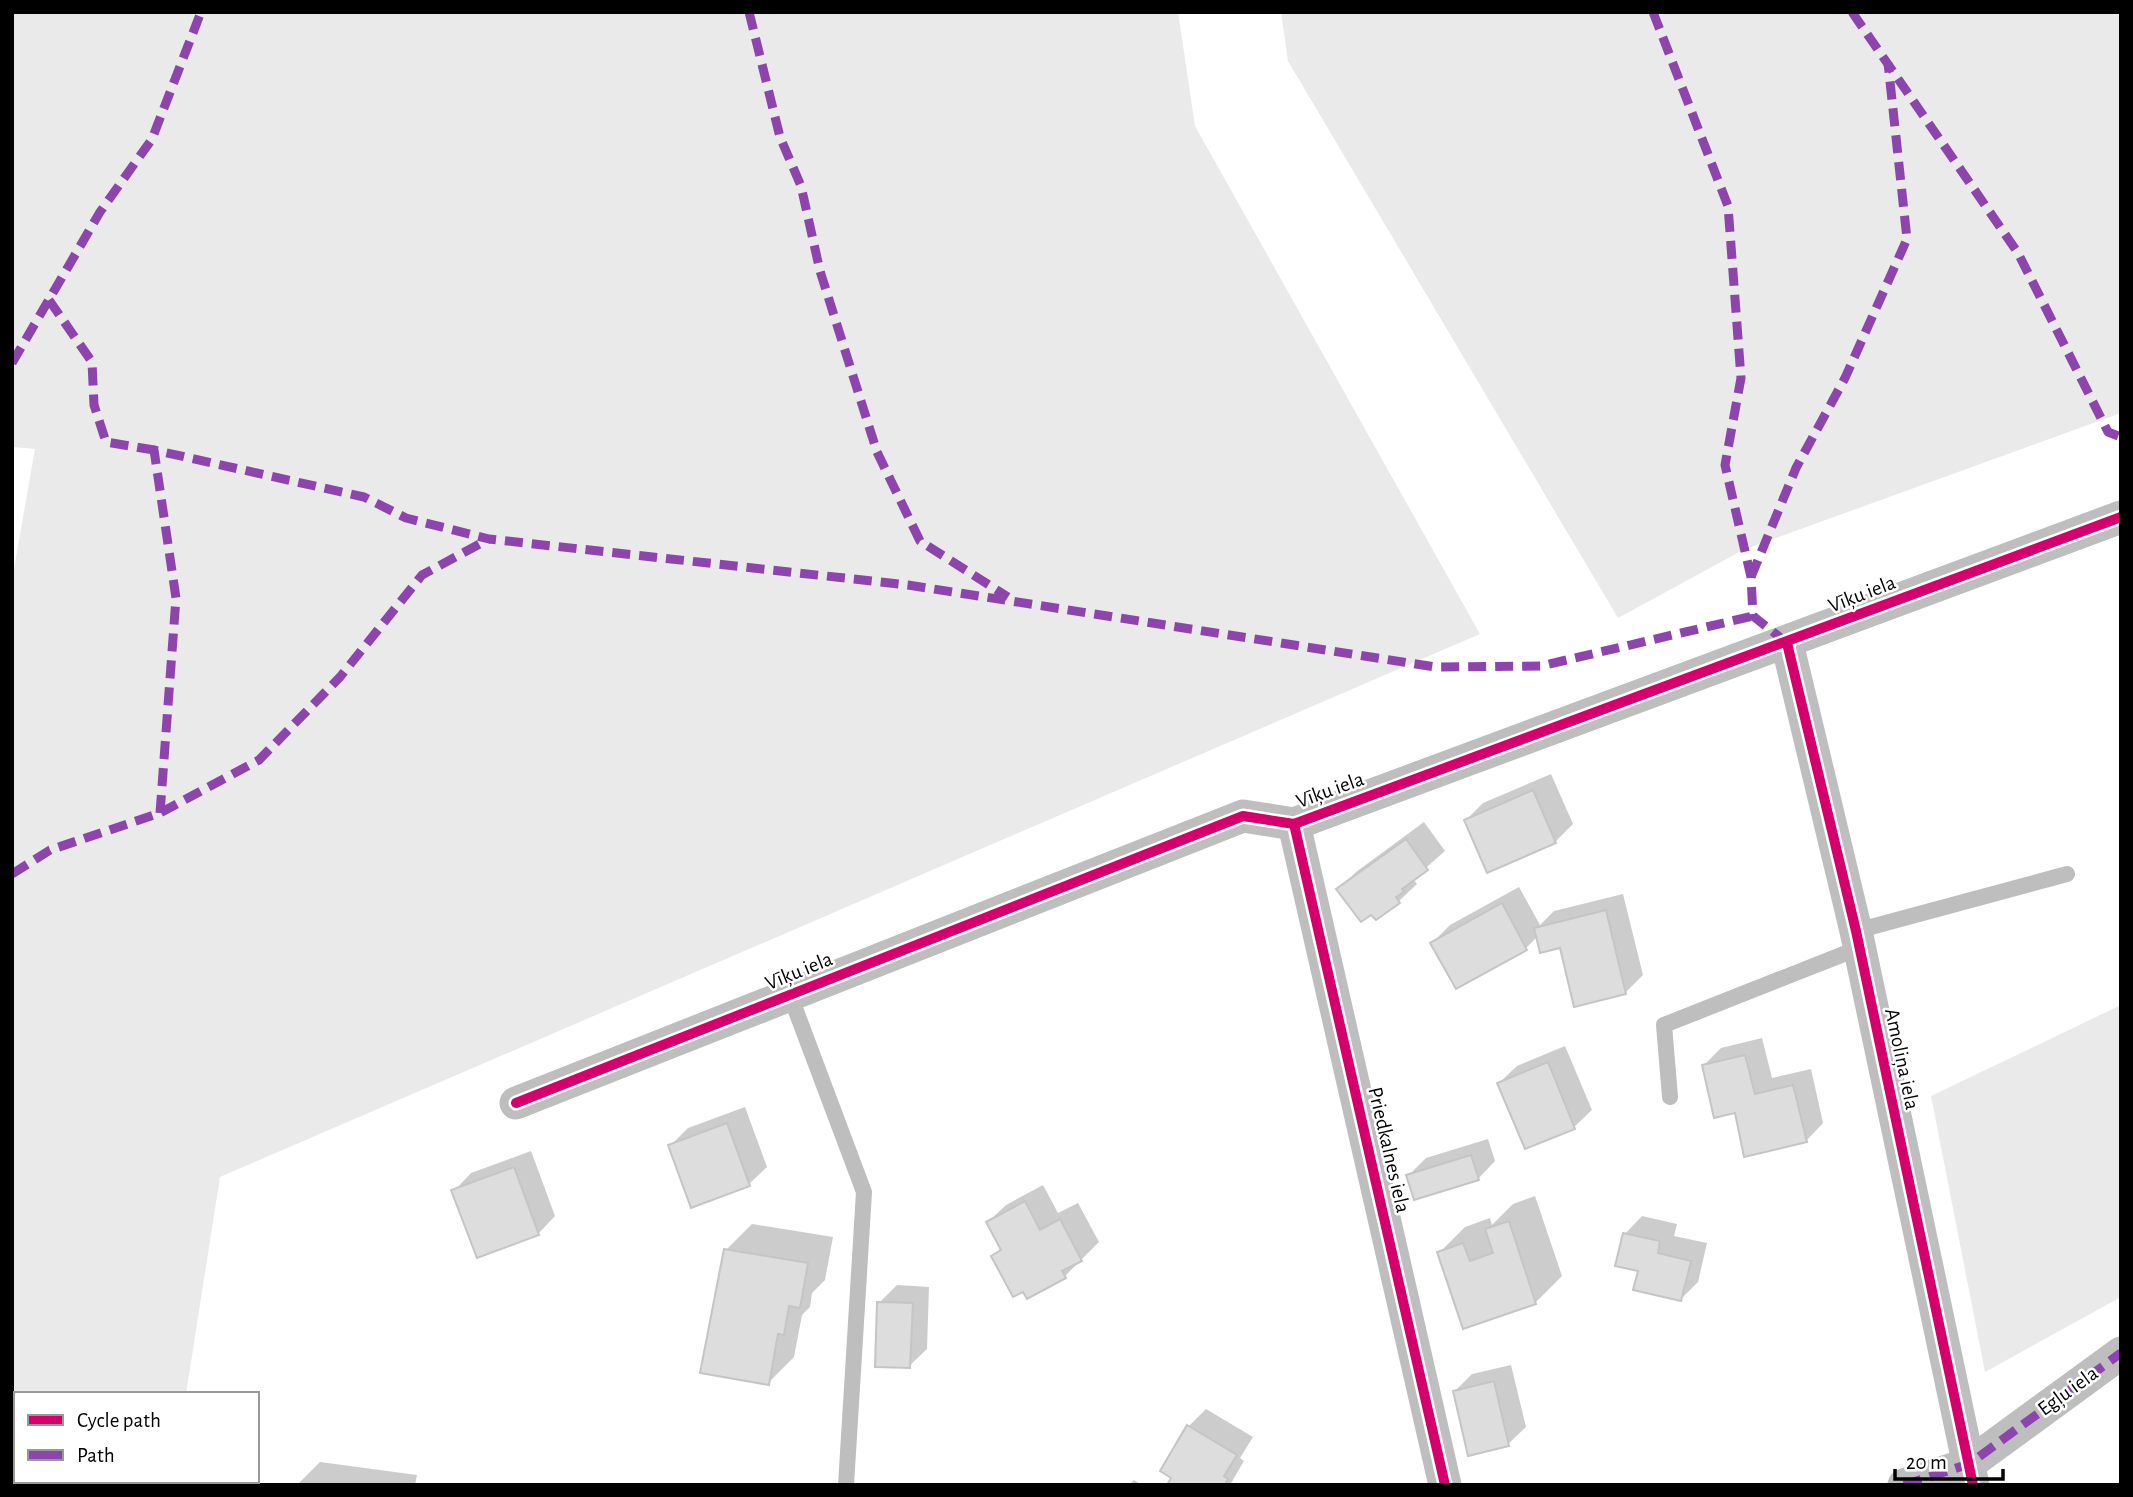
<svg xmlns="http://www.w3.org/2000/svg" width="2133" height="1497" viewBox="0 0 2133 1497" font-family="'Alegreya Sans',sans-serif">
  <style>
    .green { fill: #eaeaea }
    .shadow { fill: #0003 }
    .building { fill: #ddd; stroke: #c5c5c5; stroke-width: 2 }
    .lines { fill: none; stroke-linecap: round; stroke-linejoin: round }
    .service { stroke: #bebebe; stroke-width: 16 }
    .minor { stroke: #bebebe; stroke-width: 33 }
    .quiet { stroke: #8e44ad; stroke-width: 9; stroke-dasharray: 18 9; stroke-linecap: butt }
    .cycleway-casing { stroke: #fff; stroke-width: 15 }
    .cycleway { stroke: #d6006c; stroke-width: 10 }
    .labels { text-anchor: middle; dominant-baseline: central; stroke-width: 5; stroke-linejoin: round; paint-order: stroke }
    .street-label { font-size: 21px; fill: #000; stroke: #fff }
  </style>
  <rect width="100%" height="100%" fill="#fff"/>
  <g class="green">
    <polygon points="12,12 1178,12 1195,126 1480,634 220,1177 186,1394 16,1394 16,1481 172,1481 171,1485 12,1485 12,580 35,449 12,447"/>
    <polygon points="1281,12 2121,12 2121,413 1743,550 1618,618 1288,61"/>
    <polygon points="2121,1005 2121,1297 1985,1372 1931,1096"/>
  </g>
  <g class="shadow">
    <polygon points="1551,774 1573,824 1556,841 1488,871 1466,820 1483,803"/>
    <polygon points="1424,822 1445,851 1413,879 1417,884 1399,901 1376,918 1339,889 1356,872"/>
    <polygon points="1519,887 1540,925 1554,911 1623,894 1643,975 1625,993 1561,946 1538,936 1526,948 1432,943 1450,925"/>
    <polygon points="1762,1038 1772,1078 1811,1069 1823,1123 1806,1141 1736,1111 1704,1065 1721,1048"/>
    <polygon points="1565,1046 1592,1110 1574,1127 1499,1083 1517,1066"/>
    <polygon points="745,1107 767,1167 749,1184 670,1146 688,1128"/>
    <polygon points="1488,1139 1495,1161 1478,1179 1408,1176 1426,1158"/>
    <polygon points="531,1151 555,1216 538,1234 454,1191 471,1173"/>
    <polygon points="1043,1185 1058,1213 1078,1203 1099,1242 1065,1276 993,1256 1002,1247 988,1222 1006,1205"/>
    <polygon points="1535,1196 1562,1276 1536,1302 1464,1327 1439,1253 1465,1227 1490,1218 1492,1225 1513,1204"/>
    <polygon points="1642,1216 1677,1224 1674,1236 1707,1243 1698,1282 1681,1299 1640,1270 1625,1234"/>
    <polygon points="752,1224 833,1237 825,1280 812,1293 810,1307 802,1315 794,1357 768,1383 726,1250"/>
    <polygon points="897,1285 929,1287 927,1349 909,1366 879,1303"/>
    <polygon points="1511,1365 1526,1427 1508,1444 1455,1391 1472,1374"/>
    <polygon points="1206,1409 1253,1437 1240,1458 1244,1461 1230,1485 1169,1485 1174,1477 1162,1471 1189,1426"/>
    <polygon points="320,1462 417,1475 415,1485 297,1485"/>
    <polygon points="1134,1480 1142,1485 1129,1485"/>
  </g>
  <g class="building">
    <polygon points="1533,790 1556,843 1487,873 1464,820"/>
    <polygon points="1406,839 1428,870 1402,889 1404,892 1396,897 1400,903 1376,920 1371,915 1361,922 1336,889"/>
    <polygon points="1502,903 1527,950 1456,989 1430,943"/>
    <polygon points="1606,910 1626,994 1574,1007 1560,948 1540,953 1534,928"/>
    <polygon points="1745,1055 1755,1094 1793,1085 1807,1142 1744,1157 1735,1113 1714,1118 1702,1065"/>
    <polygon points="1548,1062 1575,1129 1525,1149 1497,1083"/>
    <polygon points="727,1123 750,1186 691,1208 668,1145"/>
    <polygon points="1471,1155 1479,1180 1414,1200 1406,1175"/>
    <polygon points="514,1167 539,1235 477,1258 451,1190"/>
    <polygon points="1025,1201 1040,1230 1060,1219 1082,1261 1062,1271 1066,1278 1027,1299 1023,1292 1013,1297 991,1256 1001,1250 986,1222"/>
    <polygon points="1509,1221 1536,1304 1463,1329 1437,1252 1463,1243 1470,1261 1493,1253 1485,1229"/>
    <polygon points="1623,1233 1660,1241 1658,1253 1691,1261 1681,1301 1633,1290 1638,1271 1615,1266"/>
    <polygon points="724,1249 808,1263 800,1308 789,1306 784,1335 778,1334 769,1385 700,1373"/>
    <polygon points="877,1302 913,1303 910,1368 875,1367"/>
    <polygon points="1494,1381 1509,1446 1468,1456 1453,1391"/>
    <polygon points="1187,1425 1237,1455 1224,1476 1228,1479 1225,1485 1167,1485 1171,1478 1160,1471"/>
  </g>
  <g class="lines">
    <g class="service">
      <polyline points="1856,931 2067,874"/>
      <polyline points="790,995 864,1192 846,1485"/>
      <polyline points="1670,1097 1664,1025 1859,948"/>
    </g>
    <g class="minor">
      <polyline points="1787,643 1856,931 1973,1485"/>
      <polyline points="1294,824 1445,1485"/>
      <polyline points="516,1103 1243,816 1294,824 2121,517"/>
      <polyline points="1904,1485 1969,1464 2121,1353"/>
    </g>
    <g class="quiet">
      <polyline points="749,12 780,137 801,186 820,271 877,452 920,541 1008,597"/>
      <polyline points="1653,12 1728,206 1741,378 1725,465 1751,577 1753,616 1787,643"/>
      <polyline points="1852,12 2018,253 2108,432 2121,437"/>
      <polyline points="49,300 92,362 94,405 106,442 154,450"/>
      <polyline points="12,363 100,212 152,139 201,12"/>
      <polyline points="1751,577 1796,468 1845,378 1907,239 1888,63"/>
      <polyline points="160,813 176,598 154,450 364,497 406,518 489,539 908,585 1435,667 1541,666 1753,616"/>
      <polyline points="12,874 50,850 160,813 259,760 340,677 422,575 489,539"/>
      <polyline points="1904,1485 1969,1464 2121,1353"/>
    </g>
    <g class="cycleway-casing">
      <g id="cycleway">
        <polyline points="1787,643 1856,931 1973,1485"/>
        <polyline points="1294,824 1445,1485"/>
        <polyline points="516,1103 1243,816 1294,824 2121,517"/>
      </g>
    </g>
    <use href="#cycleway" class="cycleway"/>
  </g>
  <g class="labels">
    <g class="street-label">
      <text transform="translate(1862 594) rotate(-21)">Vīķu iela</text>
      <text transform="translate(1330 790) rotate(-20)">Vīķu iela</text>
      <text transform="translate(799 971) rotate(-22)">Vīķu iela</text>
      <text transform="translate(1902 1059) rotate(78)">Amoliņa iela</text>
      <text transform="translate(1389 1150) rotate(77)">Priedkalnes iela</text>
      <text transform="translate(2068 1391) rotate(-36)">Egļu iela</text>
    </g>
  </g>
  <rect width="2133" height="1497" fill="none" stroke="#000000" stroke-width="28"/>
  <rect x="14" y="1392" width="245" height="91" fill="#ffffff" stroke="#999999" stroke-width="2"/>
  <rect x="28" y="1415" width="35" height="10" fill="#d6006c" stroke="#999999" stroke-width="2"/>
  <text x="77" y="1427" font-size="21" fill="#000000">Cycle path</text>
  <rect x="28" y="1450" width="35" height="10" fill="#8e44ad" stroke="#999999" stroke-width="2"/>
  <text x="77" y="1462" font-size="21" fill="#000000">Path</text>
  <path d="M1895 1469v10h108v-10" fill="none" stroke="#000000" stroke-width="3.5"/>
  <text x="1906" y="1469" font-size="21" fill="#000000" stroke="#ffffff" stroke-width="5" paint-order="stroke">20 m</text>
</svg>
